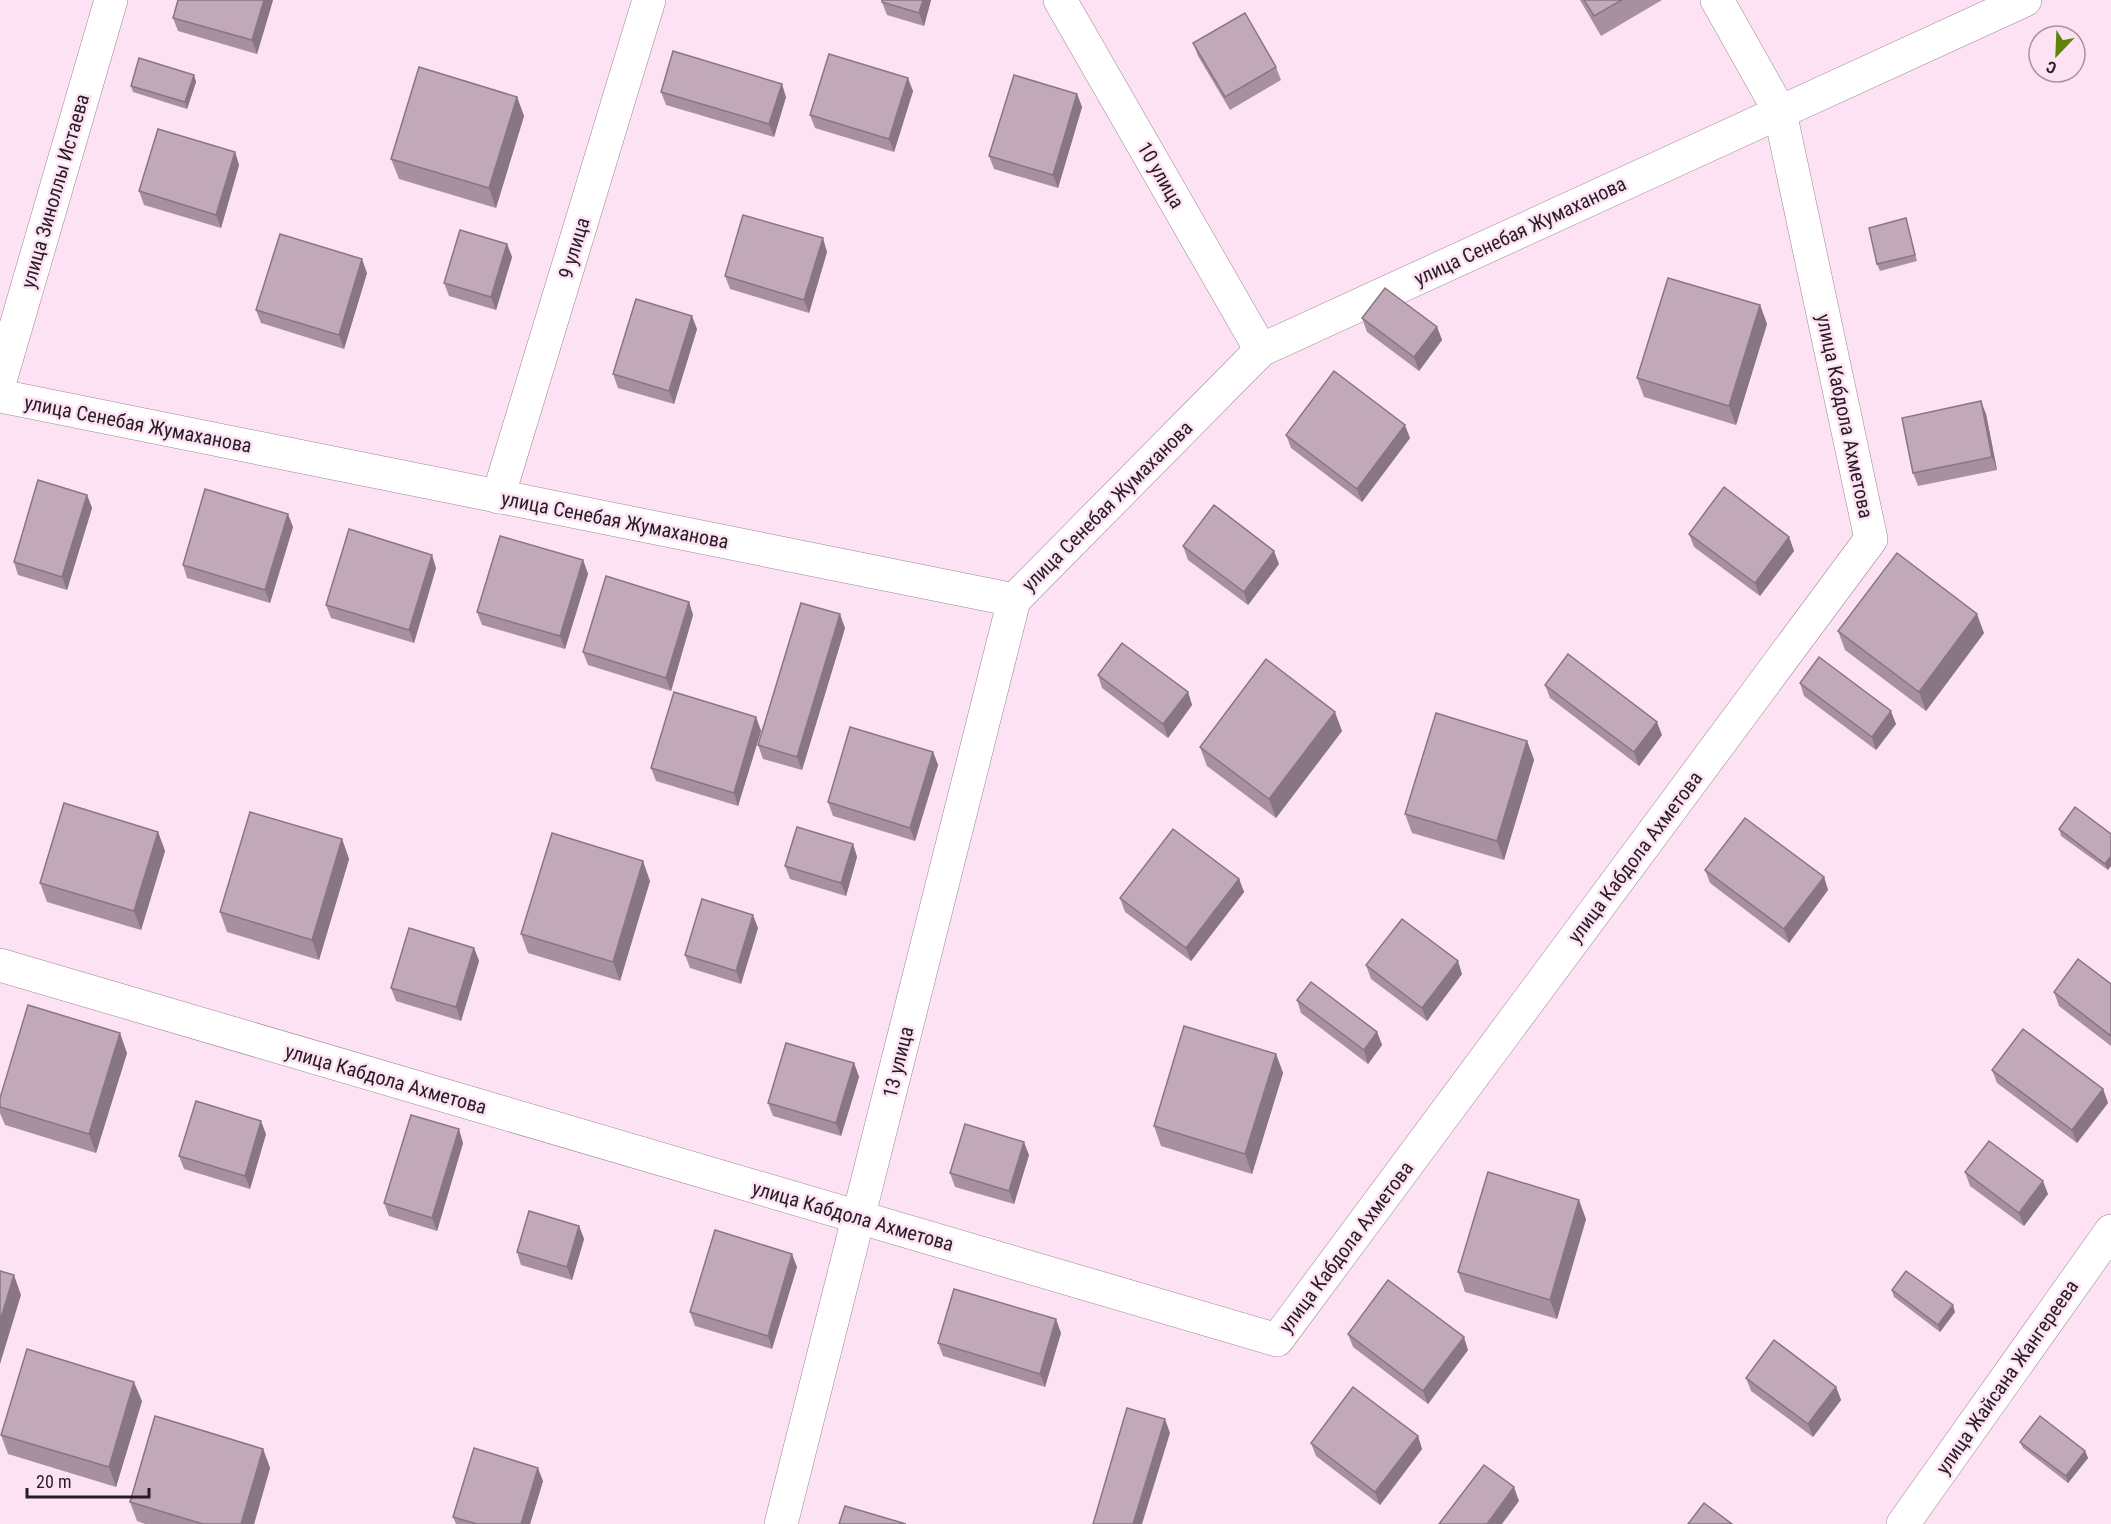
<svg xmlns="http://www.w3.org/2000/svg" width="2111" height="1524" viewBox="0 0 2111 1524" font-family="'Roboto Condensed',sans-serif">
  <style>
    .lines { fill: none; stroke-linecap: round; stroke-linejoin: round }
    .minor-casing { stroke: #9d8596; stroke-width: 34 }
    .minor { stroke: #fff; stroke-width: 33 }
    .wall { fill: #a791a0 }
    .shaded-wall { fill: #887682 }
    .building { fill: #c2a9ba; stroke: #887682; stroke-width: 1.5 }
    .labels { text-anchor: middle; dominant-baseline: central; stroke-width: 5; stroke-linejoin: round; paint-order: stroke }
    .street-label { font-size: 20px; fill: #271d24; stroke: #fce2f3 }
  </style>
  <rect width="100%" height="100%" fill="#fce2f3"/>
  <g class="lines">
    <g class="minor-casing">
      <g id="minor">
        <polyline points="1060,0 1261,350"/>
        <polyline points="0,381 111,0"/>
        <polyline points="0,396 1014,600 1261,350 2025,0"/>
        <polyline points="498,497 649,0"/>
        <polyline points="0,965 1277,1340 1871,539 1780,112 1717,0"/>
        <polyline points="781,1524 1014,600"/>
        <polyline points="1903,1524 2111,1231"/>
      </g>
    </g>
    <use href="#minor" class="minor"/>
  </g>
  <g class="wall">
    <polygon points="178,0 273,0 257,54 178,31 173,18"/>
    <polygon points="931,0 924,26 887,15 882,2"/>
    <polygon points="1580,0 1662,0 1601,36"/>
    <polygon points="1193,43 1276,67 1281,80 1230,110 1198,56"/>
    <polygon points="194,75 196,82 187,109 133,92 131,86"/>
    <polygon points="913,91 894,152 815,128 810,115"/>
    <polygon points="661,92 786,97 774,137 666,105"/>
    <polygon points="1077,94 1082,107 1058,188 994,169 989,156"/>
    <polygon points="517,97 524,116 496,208 399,179 391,159"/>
    <polygon points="235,152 239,165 221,228 144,205 139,191"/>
    <polygon points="1908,225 1917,261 1880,271 1877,264"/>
    <polygon points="507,244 512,257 496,310 449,296 444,283"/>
    <polygon points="827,252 809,313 730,289 725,276"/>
    <polygon points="367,273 344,349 261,323 256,310"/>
    <polygon points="1760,305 1767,324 1736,425 1644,397 1637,378"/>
    <polygon points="1362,318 1437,327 1442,340 1419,371 1367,332"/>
    <polygon points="697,329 674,404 618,388 613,374"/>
    <polygon points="1986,414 1997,470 1918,486 1913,473"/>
    <polygon points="1286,435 1410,438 1362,502 1291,448"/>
    <polygon points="87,495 92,508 67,590 18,575 14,562"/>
    <polygon points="293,527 270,603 187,578 183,565"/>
    <polygon points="1689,534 1789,537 1794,551 1760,596 1694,547"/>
    <polygon points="1183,546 1279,564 1248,605 1188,560"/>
    <polygon points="583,560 588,574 565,649 482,625 477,612"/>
    <polygon points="436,568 414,643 331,618 326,605"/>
    <polygon points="689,602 693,615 671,691 588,665 583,652"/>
    <polygon points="845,628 802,770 763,759 758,745"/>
    <polygon points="1838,631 1984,633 1926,711 1845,650"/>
    <polygon points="1098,675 1188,692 1192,705 1168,738 1102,688"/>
    <polygon points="1800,683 1896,724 1876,750 1804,696"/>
    <polygon points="1545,685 1662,735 1639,766 1550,698"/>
    <polygon points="756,717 761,731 738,806 656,781 651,768"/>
    <polygon points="1342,731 1276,818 1207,766 1200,747"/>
    <polygon points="1527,741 1534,760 1504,860 1412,833 1405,814"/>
    <polygon points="933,752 938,765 915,841 833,816 828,802"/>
    <polygon points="2059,829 2111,834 2108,870 2061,836"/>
    <polygon points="158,832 165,851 141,930 47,902 40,883"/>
    <polygon points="342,839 349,859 319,960 227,932 220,912"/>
    <polygon points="853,844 857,857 846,896 790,879 785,866"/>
    <polygon points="1705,870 1824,877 1828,890 1789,943 1710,883"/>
    <polygon points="1239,879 1244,892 1191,961 1125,912 1120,898"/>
    <polygon points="650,881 620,981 528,953 521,934"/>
    <polygon points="758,928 741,984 690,968 685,955"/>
    <polygon points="474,948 479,961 461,1021 396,1001 391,988"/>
    <polygon points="1366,965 1462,974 1427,1021 1371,979"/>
    <polygon points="2111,984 2111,1046 2059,1006 2054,992"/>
    <polygon points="1297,1000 1377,1032 1382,1045 1368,1064 1301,1013"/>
    <polygon points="127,1053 96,1153 5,1125 0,1113 0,1098"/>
    <polygon points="1276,1054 1283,1073 1252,1174 1161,1146 1154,1126"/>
    <polygon points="854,1063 859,1077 841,1136 773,1116 768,1103"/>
    <polygon points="1992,1070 2103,1089 2108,1103 2077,1143 1997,1083"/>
    <polygon points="266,1134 250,1189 184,1169 179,1156"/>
    <polygon points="463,1143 437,1231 389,1216 384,1203"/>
    <polygon points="1029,1155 1014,1204 955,1187 950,1173"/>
    <polygon points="1965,1172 2048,1194 2024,1226 1970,1186"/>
    <polygon points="1586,1219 1557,1319 1465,1292 1458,1272"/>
    <polygon points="579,1226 584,1239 572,1280 521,1265 517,1252"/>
    <polygon points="797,1267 772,1349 695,1326 690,1312"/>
    <polygon points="1892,1290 1955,1312 1940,1332 1894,1297"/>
    <polygon points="1061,1333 1045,1387 943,1356 938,1343"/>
    <polygon points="1348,1334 1468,1350 1428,1404 1353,1347"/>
    <polygon points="1746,1378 1836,1387 1841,1400 1813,1437 1751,1391"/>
    <polygon points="142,1401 116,1487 8,1454 1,1435"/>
    <polygon points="1418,1436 1422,1449 1380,1505 1316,1456 1311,1443"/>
    <polygon points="2020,1442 2085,1451 2088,1458 2068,1483 2023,1448"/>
    <polygon points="263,1449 270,1468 254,1524 145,1524 137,1521 130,1502"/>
    <polygon points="543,1481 530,1524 456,1524 453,1517"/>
  </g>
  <g class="shaded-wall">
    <polygon points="264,0 273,0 257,54 252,40"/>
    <polygon points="923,0 931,0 924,26 919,13"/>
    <polygon points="194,75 196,82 187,109 185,102"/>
    <polygon points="908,78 913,91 894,152 889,139"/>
    <polygon points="782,84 786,97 774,137 769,124"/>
    <polygon points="1077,94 1082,107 1058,188 1053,175"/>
    <polygon points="517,97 524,116 496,208 489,188"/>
    <polygon points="235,152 239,165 221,228 216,215"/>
    <polygon points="823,238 827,252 809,313 804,300"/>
    <polygon points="507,244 512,257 496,310 491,297"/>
    <polygon points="362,259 367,273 344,349 339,335"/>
    <polygon points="1760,305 1767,324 1736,425 1729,406"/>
    <polygon points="692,316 697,329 674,404 669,391"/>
    <polygon points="1437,327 1442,340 1419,371 1414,357"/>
    <polygon points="1981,401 1986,414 1997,470 1992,457"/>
    <polygon points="1405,425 1410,438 1362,502 1357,489"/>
    <polygon points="87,495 92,508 67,590 62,577"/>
    <polygon points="288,514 293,527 270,603 265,590"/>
    <polygon points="1789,537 1794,551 1760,596 1755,583"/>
    <polygon points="1274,551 1279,564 1248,605 1244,592"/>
    <polygon points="432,555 436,568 414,643 409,630"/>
    <polygon points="583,560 588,574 565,649 560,636"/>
    <polygon points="689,602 693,615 671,691 666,678"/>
    <polygon points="840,614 845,628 802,770 797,757"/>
    <polygon points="1977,614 1984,633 1926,711 1919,692"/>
    <polygon points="1188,692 1192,705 1168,738 1163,724"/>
    <polygon points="1891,711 1896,724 1876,750 1872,737"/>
    <polygon points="1335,712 1342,731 1276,818 1269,799"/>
    <polygon points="756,717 761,731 738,806 734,793"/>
    <polygon points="1657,722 1662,735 1639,766 1634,752"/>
    <polygon points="1527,741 1534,760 1504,860 1497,841"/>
    <polygon points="933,752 938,765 915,841 910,828"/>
    <polygon points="158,832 165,851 141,930 134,911"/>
    <polygon points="342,839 349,859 319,960 312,940"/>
    <polygon points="853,844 857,857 846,896 841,883"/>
    <polygon points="2111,856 2111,866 2108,870 2105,864"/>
    <polygon points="643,861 650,881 620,981 613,962"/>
    <polygon points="1824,877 1828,890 1789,943 1784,929"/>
    <polygon points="1239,879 1244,892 1191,961 1186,948"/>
    <polygon points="753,915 758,928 741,984 736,971"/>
    <polygon points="474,948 479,961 461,1021 456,1007"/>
    <polygon points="1458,961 1462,974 1427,1021 1422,1008"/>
    <polygon points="1377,1032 1382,1045 1368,1064 1364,1050"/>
    <polygon points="120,1033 127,1053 96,1153 89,1134"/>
    <polygon points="1276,1054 1283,1073 1252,1174 1245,1154"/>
    <polygon points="854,1063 859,1077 841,1136 836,1123"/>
    <polygon points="2103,1089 2108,1103 2077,1143 2072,1130"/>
    <polygon points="261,1121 266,1134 250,1189 245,1176"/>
    <polygon points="459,1129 463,1143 437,1231 432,1218"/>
    <polygon points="1024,1142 1029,1155 1014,1204 1009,1191"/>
    <polygon points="2043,1181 2048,1194 2024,1226 2019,1213"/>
    <polygon points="1579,1200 1586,1219 1557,1319 1550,1300"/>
    <polygon points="579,1226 584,1239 572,1280 567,1267"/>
    <polygon points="792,1254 797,1267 772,1349 768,1336"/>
    <polygon points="14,1275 21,1295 0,1364 0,1321"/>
    <polygon points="1953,1305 1955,1312 1940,1332 1938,1325"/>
    <polygon points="1056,1319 1061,1333 1045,1387 1040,1374"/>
    <polygon points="1464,1337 1468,1350 1428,1404 1423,1391"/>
    <polygon points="134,1382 142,1401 116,1487 109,1467"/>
    <polygon points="1836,1387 1841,1400 1813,1437 1808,1424"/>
    <polygon points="1165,1419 1170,1433 1142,1524 1133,1524"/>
    <polygon points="1418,1436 1422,1449 1380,1505 1375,1492"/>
    <polygon points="263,1449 270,1468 254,1524 241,1524"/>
    <polygon points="2085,1451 2088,1458 2068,1483 2066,1476"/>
    <polygon points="538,1468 543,1481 530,1524 521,1524"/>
    <polygon points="1514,1487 1519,1501 1502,1524 1487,1524"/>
  </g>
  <g class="building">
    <polygon points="178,0 264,0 252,40 173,18"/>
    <polygon points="882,0 923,0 919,13 882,2"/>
    <polygon points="1584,0 1622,0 1594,16"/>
    <polygon points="1245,13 1276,67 1225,97 1193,43"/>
    <polygon points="673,51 782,84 769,124 661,92"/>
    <polygon points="829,54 908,78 889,139 810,115"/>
    <polygon points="139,58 194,75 185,102 131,86"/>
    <polygon points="419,67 517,97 489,188 391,159"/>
    <polygon points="1014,75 1077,94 1053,175 989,156"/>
    <polygon points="158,129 235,152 216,215 139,191"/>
    <polygon points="743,215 823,238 804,300 725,276"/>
    <polygon points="1906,218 1915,255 1877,264 1869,228"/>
    <polygon points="460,230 507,244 491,297 444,283"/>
    <polygon points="280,234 362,259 339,335 256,310"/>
    <polygon points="1668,278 1760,305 1729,406 1637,378"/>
    <polygon points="1385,288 1437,327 1414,357 1362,318"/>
    <polygon points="636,299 692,316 669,391 613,374"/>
    <polygon points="1334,371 1405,425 1357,489 1286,435"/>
    <polygon points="1981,401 1992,457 1913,473 1902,418"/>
    <polygon points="38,480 87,495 62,577 14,562"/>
    <polygon points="1724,487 1789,537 1755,583 1689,534"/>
    <polygon points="205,489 288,514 265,590 183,565"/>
    <polygon points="1214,505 1274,551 1244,592 1183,546"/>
    <polygon points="349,529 432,555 409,630 326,605"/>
    <polygon points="500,536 583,560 560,636 477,612"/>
    <polygon points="1897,553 1977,614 1919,692 1838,631"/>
    <polygon points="606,576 689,602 666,678 583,652"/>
    <polygon points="801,603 840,614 797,757 758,745"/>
    <polygon points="1122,643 1188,692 1163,724 1098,675"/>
    <polygon points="1568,654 1657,722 1634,752 1545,685"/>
    <polygon points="1819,657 1891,711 1872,737 1800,683"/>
    <polygon points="1266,659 1335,712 1269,799 1200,747"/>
    <polygon points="674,692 756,717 734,793 651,768"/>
    <polygon points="1436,713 1527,741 1497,841 1405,814"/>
    <polygon points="850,727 933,752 910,828 828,802"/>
    <polygon points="64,803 158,832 134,911 40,883"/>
    <polygon points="2075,807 2111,834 2111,856 2105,864 2059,829"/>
    <polygon points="250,812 342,839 312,940 220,912"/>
    <polygon points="1745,818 1824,877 1784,929 1705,870"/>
    <polygon points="797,827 853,844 841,883 785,866"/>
    <polygon points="1173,829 1239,879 1186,948 1120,898"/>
    <polygon points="552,833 643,861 613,962 521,934"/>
    <polygon points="702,899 753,915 736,971 685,955"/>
    <polygon points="1402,919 1458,961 1422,1008 1366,965"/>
    <polygon points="409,928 474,948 456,1007 391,988"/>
    <polygon points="2078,959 2111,984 2111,1036 2054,992"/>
    <polygon points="1311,982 1377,1032 1364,1050 1297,1000"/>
    <polygon points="28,1005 120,1033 89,1134 0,1107 0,1098"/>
    <polygon points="1184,1026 1276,1054 1245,1154 1154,1126"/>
    <polygon points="2023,1029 2103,1089 2072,1130 1992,1070"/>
    <polygon points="786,1043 854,1063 836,1123 768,1103"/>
    <polygon points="196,1101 261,1121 245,1176 179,1156"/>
    <polygon points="411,1115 459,1129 432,1218 384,1203"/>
    <polygon points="965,1124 1024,1142 1009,1191 950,1173"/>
    <polygon points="1989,1141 2043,1181 2019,1213 1965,1172"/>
    <polygon points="1488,1172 1579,1200 1550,1300 1458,1272"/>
    <polygon points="529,1211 579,1226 567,1267 517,1252"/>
    <polygon points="715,1230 792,1254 768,1336 690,1312"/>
    <polygon points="0,1271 14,1275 0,1321"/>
    <polygon points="1906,1271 1953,1305 1938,1325 1892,1290"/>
    <polygon points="1388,1280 1464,1337 1423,1391 1348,1334"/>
    <polygon points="954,1289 1056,1319 1040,1374 938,1343"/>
    <polygon points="1774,1340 1836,1387 1808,1424 1746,1378"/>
    <polygon points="27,1349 134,1382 109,1467 1,1435"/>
    <polygon points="1353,1387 1418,1436 1375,1492 1311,1443"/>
    <polygon points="1127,1408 1165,1419 1133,1524 1093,1524"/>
    <polygon points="155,1416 263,1449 241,1524 203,1524 130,1502"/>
    <polygon points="2040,1416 2085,1451 2066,1476 2020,1442"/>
    <polygon points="474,1448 538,1468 521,1524 477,1524 453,1517"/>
    <polygon points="1484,1465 1514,1487 1487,1524 1439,1524"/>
    <polygon points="1704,1503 1732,1524 1688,1524"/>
    <polygon points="845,1506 906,1524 839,1524"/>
  </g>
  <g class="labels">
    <g class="street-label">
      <text transform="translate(1161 175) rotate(60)">10 улица</text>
      <text transform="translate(55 191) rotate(-74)">улица Зиноллы Истаева</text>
      <text transform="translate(1520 231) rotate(-25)">улица Сенебая Жумаханова</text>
      <text transform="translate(574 248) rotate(-73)">9 улица</text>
      <text transform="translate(1845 416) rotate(78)">улица Кабдола Ахметова</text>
      <text transform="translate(138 424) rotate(11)">улица Сенебая Жумаханова</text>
      <text transform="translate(1107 506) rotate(-45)">улица Сенебая Жумаханова</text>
      <text transform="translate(615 520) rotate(11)">улица Сенебая Жумаханова</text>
      <text transform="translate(1635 857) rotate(-53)">улица Кабдола Ахметова</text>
      <text transform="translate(898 1062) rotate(-76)">13 улица</text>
      <text transform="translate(386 1079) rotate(16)">улица Кабдола Ахметова</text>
      <text transform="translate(853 1216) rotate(16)">улица Кабдола Ахметова</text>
      <text transform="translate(1346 1247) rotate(-53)">улица Кабдола Ахметова</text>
      <text transform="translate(2007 1377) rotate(-55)">улица Жайсана Жангереева</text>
    </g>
  </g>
  <g transform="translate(2057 54) rotate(203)"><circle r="28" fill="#fce2f3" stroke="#a793a0" stroke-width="1.5"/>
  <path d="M0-4.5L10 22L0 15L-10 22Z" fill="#5d850c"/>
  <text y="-9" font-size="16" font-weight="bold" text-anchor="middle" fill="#271d24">С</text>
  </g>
  <path d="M27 1488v9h122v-9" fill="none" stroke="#271d24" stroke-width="3"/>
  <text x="36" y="1488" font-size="18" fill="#271d24" stroke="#fce2f3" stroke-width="4.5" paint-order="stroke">20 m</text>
</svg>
